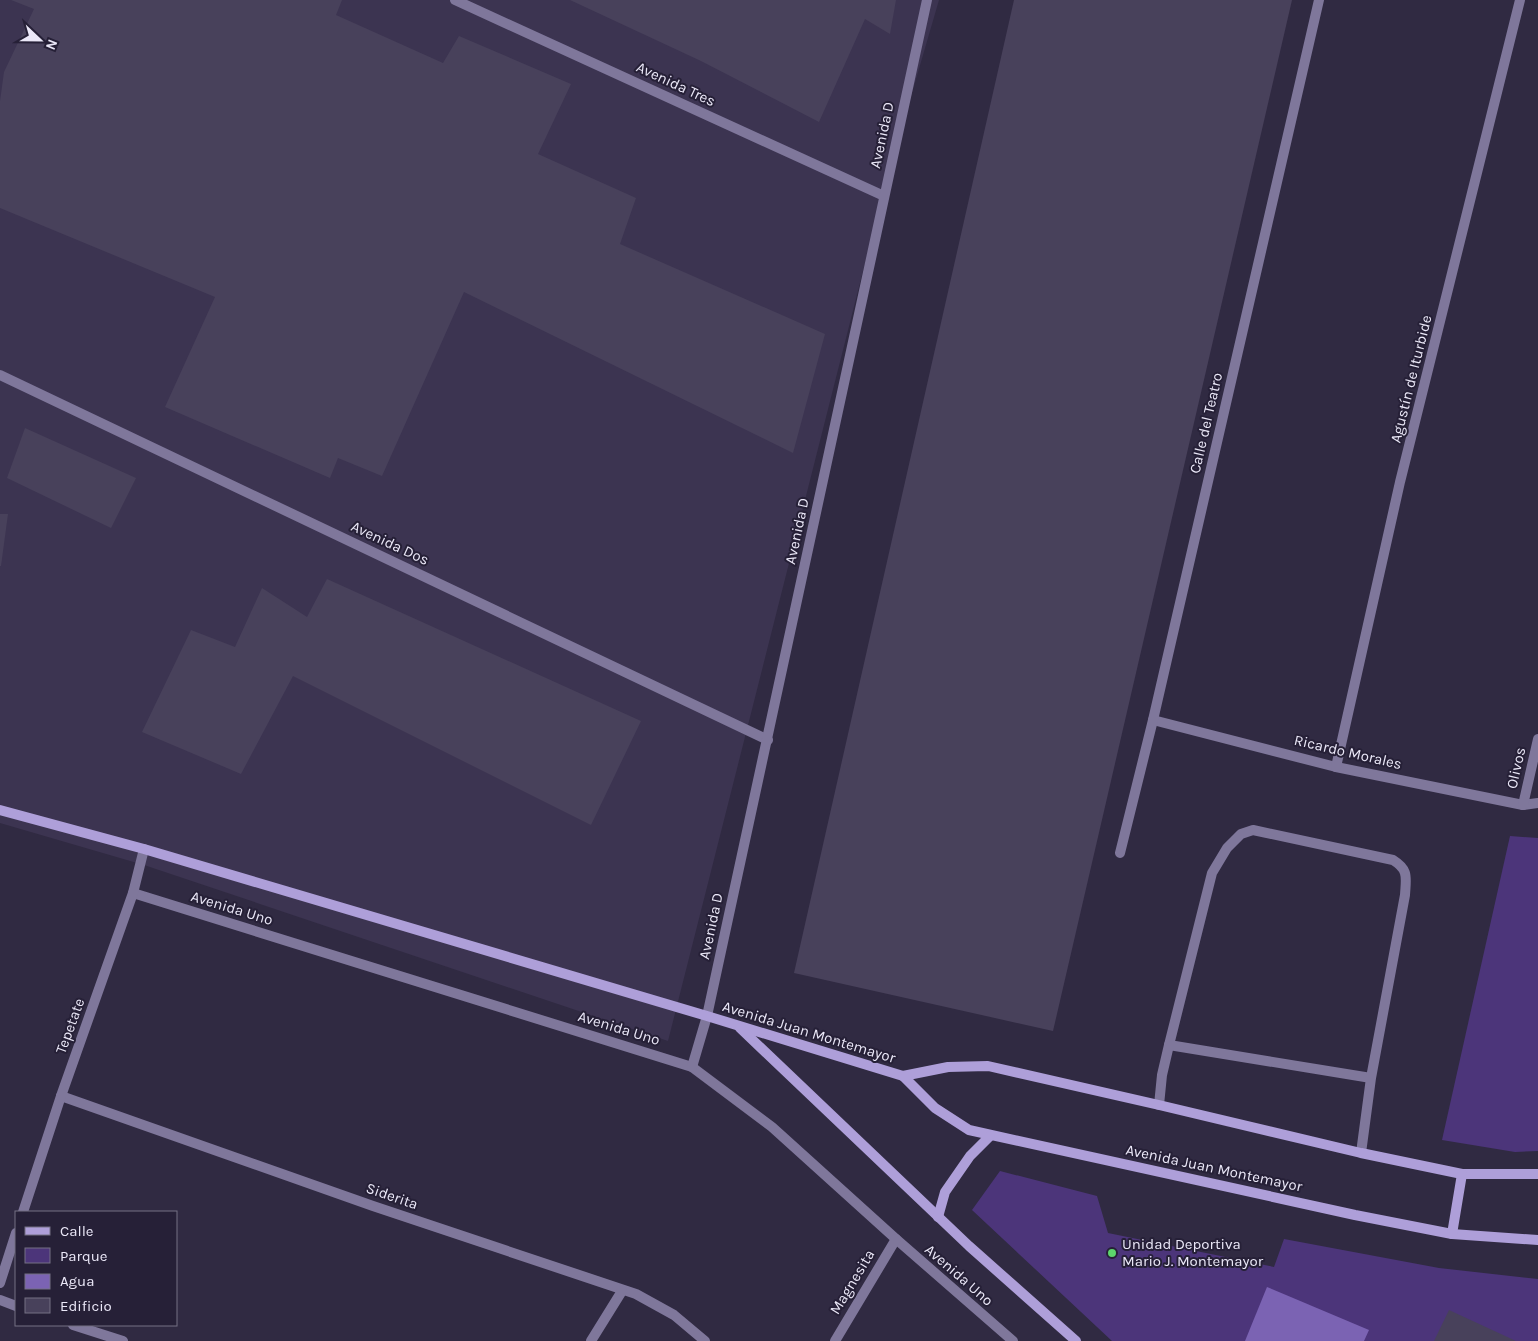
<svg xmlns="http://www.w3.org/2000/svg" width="1538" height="1341" viewBox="0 0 1538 1341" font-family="Karla,sans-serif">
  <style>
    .built { fill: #3c3451 }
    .green { fill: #4c357a }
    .water { fill: #7b63b3 }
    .building { fill: #48415b }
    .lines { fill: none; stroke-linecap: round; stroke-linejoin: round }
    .lane { stroke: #7f779b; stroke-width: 10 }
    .street { stroke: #7f779b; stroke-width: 10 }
    .secondary { stroke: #ae9fd9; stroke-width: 10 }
    .poi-dot { fill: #5dd56c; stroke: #262037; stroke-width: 2 }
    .labels { text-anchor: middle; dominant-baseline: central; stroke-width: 4; stroke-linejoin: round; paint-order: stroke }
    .street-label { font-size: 15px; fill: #ebe8f8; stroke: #262037 }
    .poi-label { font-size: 15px; fill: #ebe8f8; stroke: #262037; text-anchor: start }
  </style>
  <rect width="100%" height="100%" fill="#302a42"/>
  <polygon class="built" points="0,0 939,0 882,196 668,1041 144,865 0,823"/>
  <g class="green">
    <polygon points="1510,836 1538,838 1538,1151 1515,1152 1442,1140"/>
    <polygon points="1000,1171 1097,1196 1108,1233 1274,1267 1284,1239 1439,1268 1538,1279 1538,1341 1112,1341 972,1210"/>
  </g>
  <polygon class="water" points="1267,1287 1369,1330 1364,1341 1245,1341"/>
  <g class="building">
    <polygon points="11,0 342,0 336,15 443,63 459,36 571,84 538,154 636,198 620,244 825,334 793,453 464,292 382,476 338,458 330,478 165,407 215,297 0,208 0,101 4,72 34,9"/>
    <polygon points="570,0 896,0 890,34 865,19 819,122 701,61"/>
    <polygon points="1014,0 1292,0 1053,1031 794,973"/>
    <polygon points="25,428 136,478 111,528 7,478"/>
    <polygon points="0,514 8,514 1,566 0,566"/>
    <polygon points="327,579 641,721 591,825 293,676 241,774 142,732 191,630 235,647 262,588 307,617"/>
    <polygon points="1449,1310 1516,1341 1434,1341"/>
  </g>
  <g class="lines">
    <g class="lane">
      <polyline points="455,0 884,196"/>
      <polyline points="0,375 768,740"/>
      <polyline points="1159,1105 1162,1075 1169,1045"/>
      <path d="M1361,1153L1371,1078L1405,895C1406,877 1409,870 1393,860L1253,830L1241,834L1227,848L1212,873L1169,1045L1371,1078"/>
    </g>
    <g class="street">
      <polyline points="1153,720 1336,767 1523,805 1538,803"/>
      <polyline points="1336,767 1400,482 1520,0"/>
      <polyline points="1523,805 1538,739"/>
      <polyline points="1120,853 1153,720 1319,0"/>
      <polyline points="133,893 692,1067 772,1127 896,1239 1013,1341"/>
      <polyline points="692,1067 707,1016 927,0"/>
      <polyline points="61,1096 373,1206 636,1294 674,1315 705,1341"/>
      <polyline points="23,1212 61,1096 133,893 144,849"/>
      <polyline points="0,1283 16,1233"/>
      <polyline points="0,1300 16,1306"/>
      <polyline points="73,1325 123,1341"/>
      <polyline points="591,1341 622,1291"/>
      <polyline points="835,1341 896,1239"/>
    </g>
    <g class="secondary">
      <polyline points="0,810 144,849 707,1016 903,1076 935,1108 969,1130 1355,1215 1452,1234 1538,1240"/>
      <polyline points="740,1028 969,1246 1076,1341"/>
      <polyline points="903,1076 948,1067 988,1066 1159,1105 1361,1153 1462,1174 1538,1174"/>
      <polyline points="938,1217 945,1192 970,1156 990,1136"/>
      <polyline points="1452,1234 1462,1174"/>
    </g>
  </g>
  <circle class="poi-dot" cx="1112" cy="1253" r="5"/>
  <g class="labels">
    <g class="street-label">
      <text transform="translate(676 84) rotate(25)">Avenida Tres</text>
      <text transform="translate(882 135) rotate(-78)">Avenida D</text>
      <text transform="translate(1411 379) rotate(-76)">Agustín de Iturbide</text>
      <text transform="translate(1206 423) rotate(-77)">Calle del Teatro</text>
      <text transform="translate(797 531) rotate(-78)">Avenida D</text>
      <text transform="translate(390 543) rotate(25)">Avenida Dos</text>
      <text transform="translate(1348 752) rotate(13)">Ricardo Morales</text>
      <text transform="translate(1516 768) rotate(-77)">Olivos</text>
      <text transform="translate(232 908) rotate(17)">Avenida Uno</text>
      <text transform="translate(711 926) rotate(-78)">Avenida D</text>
      <text transform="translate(70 1026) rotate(-70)">Tepetate</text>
      <text transform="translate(619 1028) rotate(17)">Avenida Uno</text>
      <text transform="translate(809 1032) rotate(17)">Avenida Juan Montemayor</text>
      <text transform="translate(1214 1168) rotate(12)">Avenida Juan Montemayor</text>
      <text transform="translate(392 1196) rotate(19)">Siderita</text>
      <text transform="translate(959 1275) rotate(41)">Avenida Uno</text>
      <text transform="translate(852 1282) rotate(-59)">Magnesita</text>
    </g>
    <g class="poi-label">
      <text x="1122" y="1244">Unidad Deportiva<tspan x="1122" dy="17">Mario J. Montemayor</tspan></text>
    </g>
  </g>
  <rect x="15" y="1211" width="162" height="115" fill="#262037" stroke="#757084"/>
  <rect x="25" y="1227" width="25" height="8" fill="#ae9fd9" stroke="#757084"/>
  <text x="60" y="1236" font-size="15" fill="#ebe8f8">Calle</text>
  <rect x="25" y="1248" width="25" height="15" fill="#4c357a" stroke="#757084"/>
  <text x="60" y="1261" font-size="15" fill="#ebe8f8">Parque</text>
  <rect x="25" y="1274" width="25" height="15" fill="#7b63b3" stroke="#757084"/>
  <text x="60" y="1286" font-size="15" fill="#ebe8f8">Agua</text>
  <rect x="25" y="1298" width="25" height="15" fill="#48415b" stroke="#757084"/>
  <text x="60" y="1311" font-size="15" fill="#ebe8f8">Edificio</text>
  <g transform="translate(40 40) rotate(112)" stroke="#262037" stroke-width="4" paint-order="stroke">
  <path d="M0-4L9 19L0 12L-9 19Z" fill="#ebe8f8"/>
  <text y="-8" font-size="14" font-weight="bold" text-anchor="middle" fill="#ebe8f8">N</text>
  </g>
</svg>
